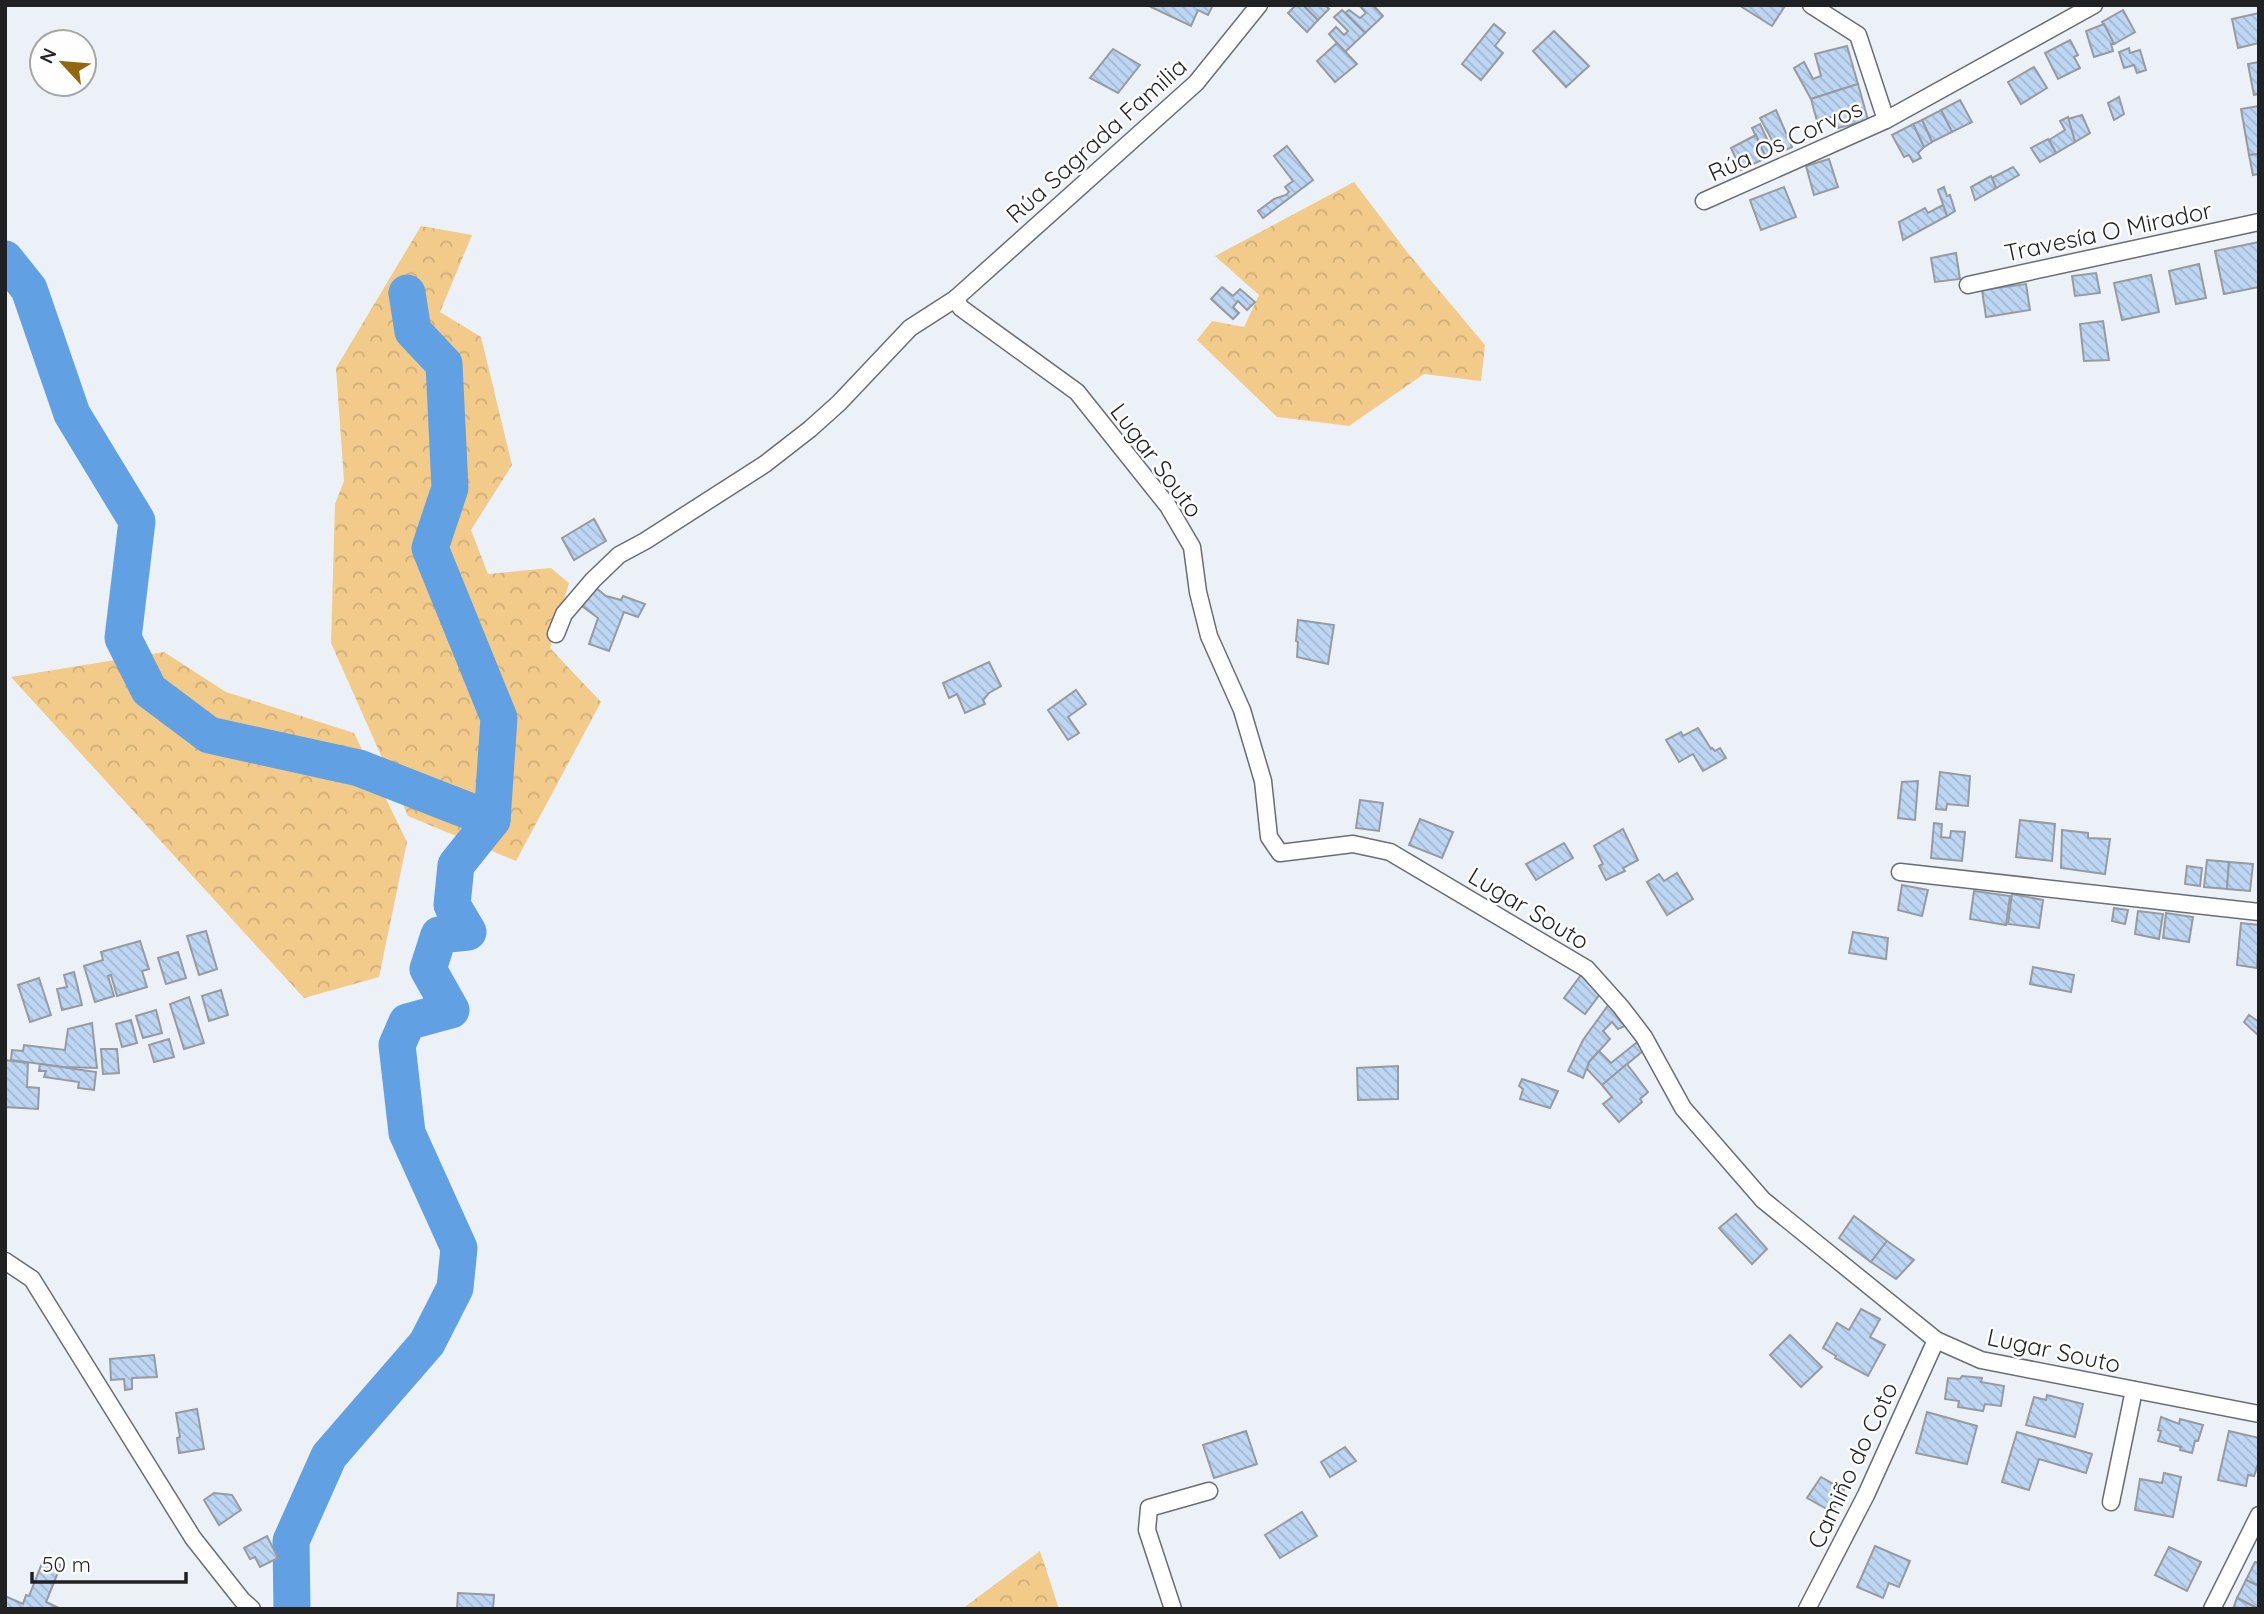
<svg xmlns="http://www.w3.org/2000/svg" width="2264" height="1614" viewBox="0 0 2264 1614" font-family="Quicksand,sans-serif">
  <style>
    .forest { fill: url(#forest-crowns) }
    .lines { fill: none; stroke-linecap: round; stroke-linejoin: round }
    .river { stroke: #60a0e3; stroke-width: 37 }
    .building { fill: url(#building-back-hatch); stroke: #979ba1; stroke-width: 2 }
    .street-casing { stroke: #6a6e73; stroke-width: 19 }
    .street { stroke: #fff; stroke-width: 16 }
    .labels { text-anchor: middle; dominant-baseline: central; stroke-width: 5; stroke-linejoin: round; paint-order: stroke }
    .street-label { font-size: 24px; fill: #1f2123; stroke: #fefefe }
  </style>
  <defs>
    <pattern id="forest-crowns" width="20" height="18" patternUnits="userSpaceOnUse" patternTransform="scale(1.75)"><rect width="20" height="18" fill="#f2ca8a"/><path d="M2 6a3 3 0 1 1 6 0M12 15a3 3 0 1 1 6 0" fill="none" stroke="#cfad77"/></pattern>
    <pattern id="building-back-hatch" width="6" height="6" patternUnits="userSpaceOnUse" patternTransform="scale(1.75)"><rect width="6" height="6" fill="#bdd6f3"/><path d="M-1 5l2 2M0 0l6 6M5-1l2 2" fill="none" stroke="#a2b7d0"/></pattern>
  </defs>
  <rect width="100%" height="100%" fill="#ecf1f7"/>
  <g class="forest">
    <polygon points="1354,182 1407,252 1485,345 1481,381 1424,374 1349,426 1277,417 1197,340 1212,321 1244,327 1259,295 1215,256"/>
    <polygon points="421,226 472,235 440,312 481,337 512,465 471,530 488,574 551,568 569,583 550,648 601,702 516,861 408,816 331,643 335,504 344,481 336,368"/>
    <polygon points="164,652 226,692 354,733 407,842 379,977 304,998 11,677"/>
    <polygon points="1040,1551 1059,1609 962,1609"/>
  </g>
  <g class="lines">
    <g class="river">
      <polyline points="5,259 29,289 72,414 137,521 123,638 149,690 209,735 359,768 492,820"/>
      <polyline points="292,1609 291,1541 329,1456 427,1343 455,1288 459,1248 407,1133 397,1045 407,1022 451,1010 428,969 439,935 468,932 452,905 456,865 492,820 499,718 430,548 450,488 444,364 413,331 407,293"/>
    </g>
  </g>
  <g class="building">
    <polygon points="1147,5 1213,5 1208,15 1198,10 1191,26"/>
    <polygon points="1296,5 1303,5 1318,20 1307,32 1288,13"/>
    <polygon points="1303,5 1325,5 1329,9 1318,20"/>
    <polygon points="1359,5 1373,5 1383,16 1365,33 1345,13 1349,10 1360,18 1366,13"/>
    <polygon points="1744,5 1783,5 1785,6 1772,26 1742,7"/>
    <polygon points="1342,10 1365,33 1345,52 1329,34 1336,27 1344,35 1348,31 1334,17"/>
    <polygon points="2123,10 2135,32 2114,44 2102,22"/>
    <polygon points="2259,13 2259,43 2238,48 2232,19"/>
    <polygon points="1494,24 1505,33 1495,46 1503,53 1481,80 1462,64"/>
    <polygon points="2104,24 2114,44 2111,44 2113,51 2094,57 2086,31"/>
    <polygon points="1554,31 1589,66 1566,87 1533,51"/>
    <polygon points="2070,40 2078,55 2074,57 2080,68 2058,79 2045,53"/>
    <polygon points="1337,43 1357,64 1335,82 1317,61"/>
    <polygon points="1847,46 1858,84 1811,99 1794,68 1804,62 1813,79 1821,76 1815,54"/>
    <polygon points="2129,48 2130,53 2140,50 2146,70 2137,73 2134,65 2124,68 2119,52"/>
    <polygon points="1113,49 1140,65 1118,93 1090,78"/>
    <polygon points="2259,62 2259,94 2254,95 2248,64"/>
    <polygon points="2034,67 2047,88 2021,104 2008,82"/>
    <polygon points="1858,84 1868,120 1838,128 1835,116 1817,121 1811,99"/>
    <polygon points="2119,97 2124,114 2114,120 2108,103"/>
    <polygon points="1960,100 1972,122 1952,132 1941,110"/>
    <polygon points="2259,106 2259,154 2249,155 2241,109"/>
    <polygon points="1776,110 1792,147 1779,153 1760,118"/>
    <polygon points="1941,110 1952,132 1932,142 1922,120"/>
    <polygon points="2082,115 2090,133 2075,142 2068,119"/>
    <polygon points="2068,117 2075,142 2056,153 2049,140 2065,130 2060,121"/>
    <polygon points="1922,120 1932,142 1924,147 1913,124"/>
    <polygon points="1760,124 1773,152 1765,156 1752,128"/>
    <polygon points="1913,124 1924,147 1918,153 1921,158 1913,162 1909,155 1904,157 1892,135"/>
    <polygon points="1756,135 1766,158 1741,170 1731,148"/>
    <polygon points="2048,139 2056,153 2040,162 2031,148"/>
    <polygon points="1287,146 1313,180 1263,218 1258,211 1274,199 1286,195 1289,192 1285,187 1293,181 1274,156"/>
    <polygon points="2259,154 2259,174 2253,175 2249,155"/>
    <polygon points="1829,159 1838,187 1814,195 1806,166"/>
    <polygon points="2013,167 2019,175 1996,188 1992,178"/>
    <polygon points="1991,176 1996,188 1975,200 1971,187"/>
    <polygon points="1784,187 1796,217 1761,230 1750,200"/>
    <polygon points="1944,187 1947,196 1950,195 1955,211 1947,216 1938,190"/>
    <polygon points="1943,205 1947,216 1903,240 1899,222 1925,208 1928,213"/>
    <polygon points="2259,242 2259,287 2224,294 2215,251"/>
    <polygon points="1956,253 1960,279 1935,282 1931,258"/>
    <polygon points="2199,264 2206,298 2176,304 2169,271"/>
    <polygon points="2096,273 2100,293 2075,296 2072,276"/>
    <polygon points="2151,275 2159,312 2122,320 2114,283"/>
    <polygon points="2026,284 2030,310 1986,317 1982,290"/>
    <polygon points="1222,287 1233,296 1240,289 1255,302 1247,310 1238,301 1233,307 1239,313 1233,319 1211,299"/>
    <polygon points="2103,321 2109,360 2084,361 2080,324"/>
    <polygon points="594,519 606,541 574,560 562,538"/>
    <polygon points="596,588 606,596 621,600 623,596 645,604 638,617 624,612 609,651 589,644 598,618 582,606"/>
    <polygon points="1298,620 1334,625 1328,664 1297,657 1298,642 1296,641"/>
    <polygon points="989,662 1001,686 989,693 983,700 985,704 965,713 957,694 949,698 943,683"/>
    <polygon points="1076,690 1086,704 1068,717 1079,733 1068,740 1048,710"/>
    <polygon points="1698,728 1711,749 1712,748 1715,751 1720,748 1726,758 1703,771 1693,754 1679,762 1666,740 1681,732 1683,736"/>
    <polygon points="1940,772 1970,776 1968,806 1947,804 1946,810 1936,809"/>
    <polygon points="1918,781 1915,820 1898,818 1902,782"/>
    <polygon points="1360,800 1383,803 1379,831 1356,828"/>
    <polygon points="1420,819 1453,832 1442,858 1409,845"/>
    <polygon points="2020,820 2055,824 2052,861 2016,857"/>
    <polygon points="1934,823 1942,824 1941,837 1950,838 1951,831 1965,832 1962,861 1931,858"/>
    <polygon points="1623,829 1638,860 1623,868 1625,871 1606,880 1599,866 1603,864 1594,846"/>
    <polygon points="2062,830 2088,833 2088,838 2110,839 2105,874 2061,868"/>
    <polygon points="1564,843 1573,858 1536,880 1526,864"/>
    <polygon points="2207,860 2229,862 2227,889 2204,887"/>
    <polygon points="2229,862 2253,864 2250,891 2227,889"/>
    <polygon points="2187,866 2202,868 2200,886 2185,884"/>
    <polygon points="1677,873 1693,899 1667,915 1647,882 1659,874 1664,881"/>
    <polygon points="1902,885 1928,890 1922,916 1898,910"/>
    <polygon points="1974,891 2010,896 2006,925 1970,919"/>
    <polygon points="2012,894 2043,900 2039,928 2008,924"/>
    <polygon points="2114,908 2128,910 2125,924 2112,921"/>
    <polygon points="2138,911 2163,914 2159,939 2135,934"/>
    <polygon points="2166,913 2193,917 2189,942 2163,938"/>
    <polygon points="2241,923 2259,925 2257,968 2237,965"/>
    <polygon points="206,931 217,969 199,975 187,936"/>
    <polygon points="1853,932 1888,938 1886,959 1849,953"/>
    <polygon points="140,941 149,969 142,971 147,987 117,996 111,975 108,976 114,996 95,1002 84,966 103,960 101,952"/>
    <polygon points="178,952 186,978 166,984 158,958"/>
    <polygon points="2033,967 2074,975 2071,992 2030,984"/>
    <polygon points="74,972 82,1005 62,1010 57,989 67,987 64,975"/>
    <polygon points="1581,975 1600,994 1585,1014 1564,998"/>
    <polygon points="39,978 51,1015 30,1022 18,985"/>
    <polygon points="221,990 228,1015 209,1021 202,996"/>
    <polygon points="189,997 204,1043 184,1049 170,1004"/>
    <polygon points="1609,1004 1624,1020 1625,1026 1618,1029 1612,1022 1603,1031 1610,1039 1589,1062 1583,1078 1568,1071 1583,1040"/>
    <polygon points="156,1010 162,1033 143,1038 136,1016"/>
    <polygon points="2249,1015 2259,1022 2259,1036 2244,1022"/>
    <polygon points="131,1020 137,1043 122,1047 116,1024"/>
    <polygon points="92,1023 97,1068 63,1067 11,1060 12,1050 23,1051 24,1045 65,1050 68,1029"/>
    <polygon points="169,1039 174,1057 154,1062 149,1045"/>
    <polygon points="1636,1043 1639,1044 1643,1051 1602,1085 1587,1069 1589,1062 1599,1051 1611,1063"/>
    <polygon points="101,1049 117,1049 119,1073 103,1074"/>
    <polygon points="5,1060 28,1063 27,1087 39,1088 38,1109 5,1107"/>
    <polygon points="40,1064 96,1072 94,1090 78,1088 79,1082 44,1077 46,1071 39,1071"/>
    <polygon points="1627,1064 1648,1092 1640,1099 1642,1102 1619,1122 1603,1104 1612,1097 1602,1085"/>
    <polygon points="1398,1066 1398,1099 1358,1100 1357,1068"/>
    <polygon points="1522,1079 1558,1091 1550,1108 1520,1099 1523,1089 1519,1086"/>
    <polygon points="1736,1214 1767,1249 1752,1264 1719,1228"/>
    <polygon points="1854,1216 1887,1241 1871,1262 1839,1238"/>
    <polygon points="1887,1241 1914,1260 1896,1279 1871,1262"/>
    <polygon points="1861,1309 1880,1319 1870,1337 1885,1345 1868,1376 1835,1358 1836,1356 1823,1348 1837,1323 1849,1330"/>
    <polygon points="1790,1335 1822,1367 1801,1387 1770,1355"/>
    <polygon points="154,1355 157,1377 132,1378 132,1389 125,1390 124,1379 111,1380 110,1359"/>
    <polygon points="1962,1376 1982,1378 1981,1382 2004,1386 2001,1406 1985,1404 1983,1411 1958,1407 1959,1401 1945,1399 1948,1378 1960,1379"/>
    <polygon points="2047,1395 2083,1404 2075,1437 2026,1425 2034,1397 2046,1400"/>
    <polygon points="197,1409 204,1449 179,1453 177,1438 180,1437 176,1413"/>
    <polygon points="1927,1412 1977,1426 1967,1464 1916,1453"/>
    <polygon points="2161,1417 2179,1424 2180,1419 2203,1425 2198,1441 2195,1441 2192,1453 2180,1450 2181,1447 2158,1441 2161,1431 2158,1430"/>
    <polygon points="1246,1431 1257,1464 1214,1478 1203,1445"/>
    <polygon points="2229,1431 2259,1438 2259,1461 2254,1476 2248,1475 2246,1486 2218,1480"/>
    <polygon points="2017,1432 2092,1454 2086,1473 2039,1459 2029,1490 2002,1482"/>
    <polygon points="1345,1447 1356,1461 1330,1477 1321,1462"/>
    <polygon points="2164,1473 2181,1477 2173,1517 2135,1510 2140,1479 2162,1483"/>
    <polygon points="1821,1477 1844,1490 1832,1512 1807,1498"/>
    <polygon points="214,1493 232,1495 241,1510 219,1525 204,1500"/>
    <polygon points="1302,1512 1317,1536 1280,1558 1265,1535"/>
    <polygon points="267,1536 278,1558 260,1567 255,1557 250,1559 244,1548"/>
    <polygon points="1875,1546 1910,1561 1899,1587 1889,1583 1883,1598 1857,1587"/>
    <polygon points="2169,1547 2201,1562 2187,1591 2155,1575"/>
    <polygon points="44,1558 61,1565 46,1602 61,1609 5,1609 5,1596 23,1604 26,1595 29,1596"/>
    <polygon points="2255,1562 2259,1563 2259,1586 2246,1580"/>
    <polygon points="2246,1580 2259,1586 2259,1609 2237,1598"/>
    <polygon points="458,1593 494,1595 493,1609 457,1609"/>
    <polygon points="2237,1598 2259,1609 2233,1609"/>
  </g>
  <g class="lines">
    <g class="street-casing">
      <g id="street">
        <polyline points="1811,5 1858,35 1886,120"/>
        <polyline points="1704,201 1886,120 2094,5"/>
        <polyline points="1968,285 2259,222"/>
        <polyline points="955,299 961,308 1077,392 1168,506 1192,547 1198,592 1209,636 1242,710 1263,781 1269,837 1280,853 1353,844 1390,852 1587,969 1621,1007 1644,1037 1683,1108 1763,1200 1936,1340 1981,1360 2259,1414"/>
        <polyline points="556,634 564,614 593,580 619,555 645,541 765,464 810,429 839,403 910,328 955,299 1196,83 1259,5"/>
        <polyline points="1900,872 2259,912"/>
        <polyline points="5,1261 32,1279 193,1538 242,1600 252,1609"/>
        <polyline points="2111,1502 2134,1390"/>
        <polyline points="1173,1609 1147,1530 1149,1508 1209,1491"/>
        <polyline points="1807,1609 1866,1495 1936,1340"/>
        <polyline points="2212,1609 2259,1515"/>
      </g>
    </g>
    <use href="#street" class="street"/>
  </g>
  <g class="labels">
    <g class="street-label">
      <text transform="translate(1096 140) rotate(-42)">Rúa Sagrada Familia</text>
      <text transform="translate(1785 140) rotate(-24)">Rúa Os Corvos</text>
      <text transform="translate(2108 231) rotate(-12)">Travesía O Mirador</text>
      <text transform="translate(1157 460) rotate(53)">Lugar Souto</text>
      <text transform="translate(1529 908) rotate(31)">Lugar Souto</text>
      <text transform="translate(2054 1350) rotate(12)">Lugar Souto</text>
      <text transform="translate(1852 1465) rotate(-65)">Camiño do Coto</text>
    </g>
  </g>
  <rect width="2264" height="1614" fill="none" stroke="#1f2123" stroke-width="14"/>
  <g transform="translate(63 63) rotate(296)"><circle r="33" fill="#fefefe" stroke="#a5a6a6" stroke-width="2"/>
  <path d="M0-5L12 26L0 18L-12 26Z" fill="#926710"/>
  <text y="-10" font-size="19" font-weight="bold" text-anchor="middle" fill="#1f2123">N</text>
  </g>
  <path d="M32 1572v10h154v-10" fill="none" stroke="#1f2123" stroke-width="3.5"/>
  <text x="42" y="1572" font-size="21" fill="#1f2123" stroke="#fefefe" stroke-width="5" paint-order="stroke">50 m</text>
</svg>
